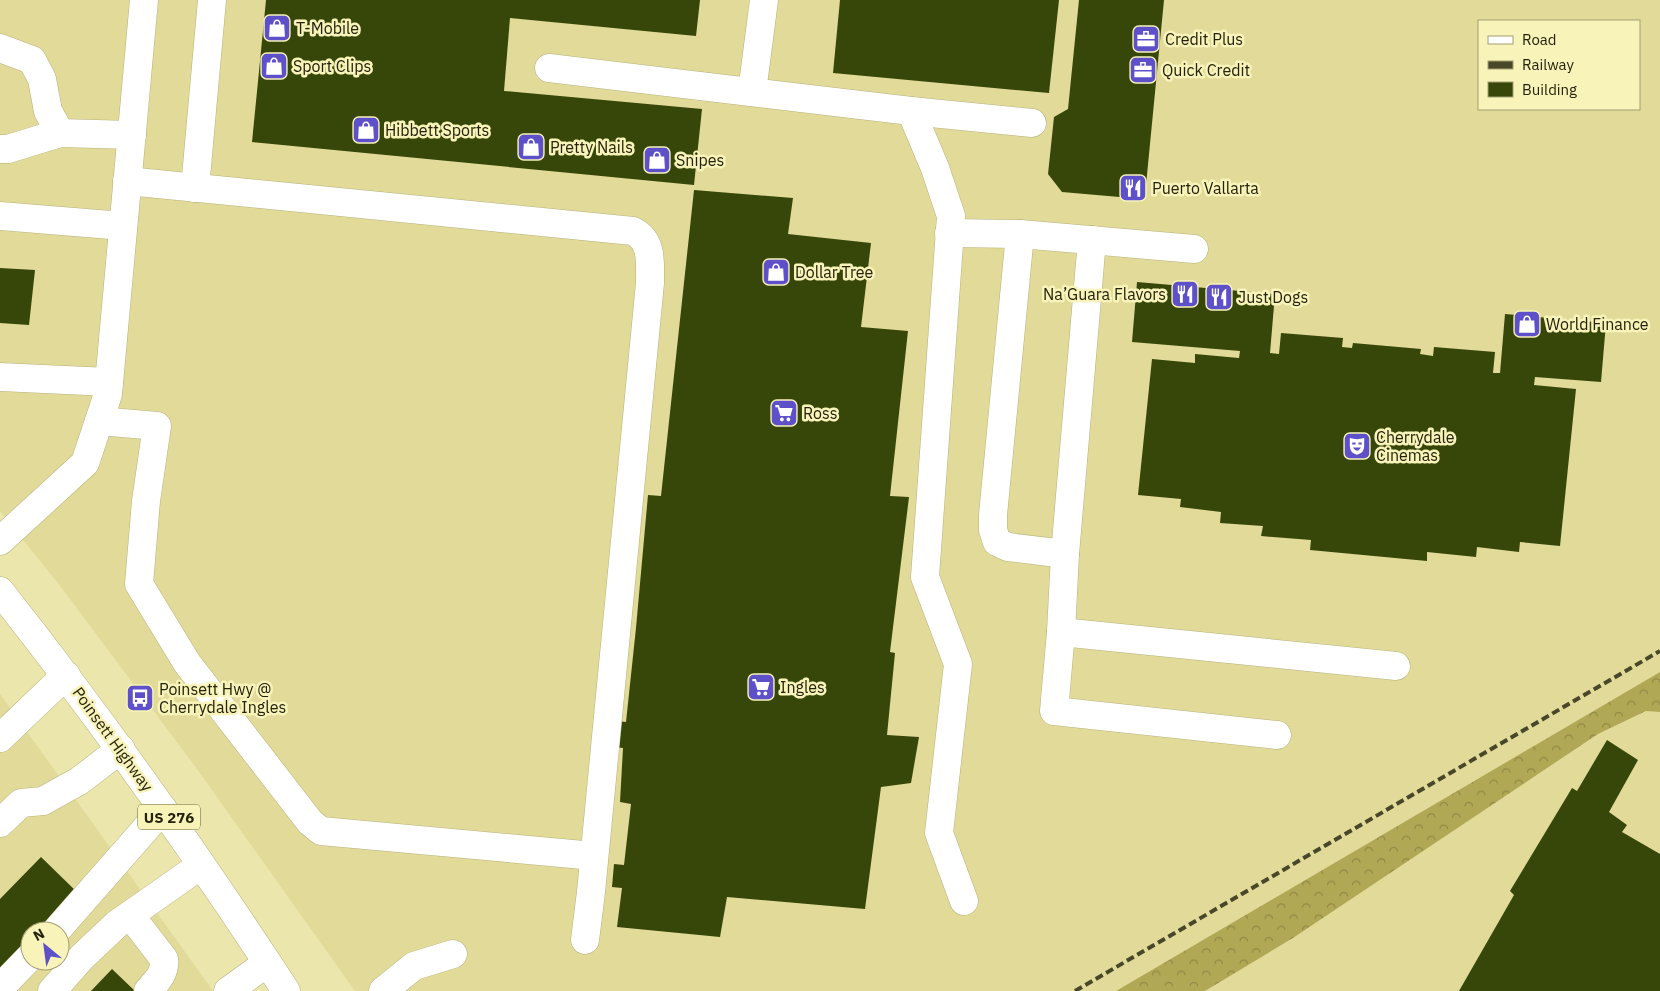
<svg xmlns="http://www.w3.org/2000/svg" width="1660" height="991" viewBox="0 0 1660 991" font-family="'IBM Plex Sans',sans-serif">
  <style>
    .built { fill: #e1da99; fill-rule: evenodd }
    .forest { fill: url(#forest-crowns) }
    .building { fill: #374709 }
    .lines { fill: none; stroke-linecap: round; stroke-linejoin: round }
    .minor-casing { stroke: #b7b27a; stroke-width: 29 }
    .highway-casing { stroke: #b7b27a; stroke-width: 29 }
    .minor { stroke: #fff; stroke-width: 28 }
    .highway { stroke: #fff; stroke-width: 28 }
    .rail { stroke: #494729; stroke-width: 4; stroke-dasharray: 8 4; stroke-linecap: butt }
    .labels { text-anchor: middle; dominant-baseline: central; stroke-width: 5; stroke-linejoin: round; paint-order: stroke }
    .shield { fill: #f8f3b9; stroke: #64613f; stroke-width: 1 }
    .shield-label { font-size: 15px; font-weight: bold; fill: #24220b }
    .poi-label { font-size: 16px; fill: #24220b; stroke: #f8f3b9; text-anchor: start }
    .street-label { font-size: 16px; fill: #24220b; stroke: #f8f3b9 }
  </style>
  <defs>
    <pattern id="forest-crowns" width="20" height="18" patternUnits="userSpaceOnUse" patternTransform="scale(1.25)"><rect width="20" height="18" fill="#b1a855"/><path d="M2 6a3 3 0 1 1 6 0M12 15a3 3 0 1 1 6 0" fill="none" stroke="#908845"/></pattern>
  </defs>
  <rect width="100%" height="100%" fill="#ebe6ac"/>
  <g class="built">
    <path d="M0,0H1660V672L1116,991H355L197,769L61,587L0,511ZM1479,21H1639V109H1479Z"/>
    <path d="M0,694L213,991H0ZM30,931H60V961H30Z"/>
    <polygon points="1646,711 1660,712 1660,991 1205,991 1293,938 1598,734"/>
  </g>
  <polygon class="forest" points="1660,672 1660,712 1646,711 1598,734 1293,938 1205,991 1116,991"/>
  <g class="building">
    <polygon points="266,0 700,0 696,36 510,18 504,91 702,109 694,185 252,142"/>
    <polygon points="840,0 1059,0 1049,93 833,73"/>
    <polygon points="1079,0 1164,0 1146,185 1131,198 1062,192 1048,174 1054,117 1068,109"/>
    <polygon points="694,190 793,198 788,234 871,243 861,327 908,331 890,496 909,497 890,652 895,653 887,735 919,737 911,783 881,787 865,909 727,897 720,937 617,927 622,888 612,887 614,864 624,865 631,804 620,802 623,748 614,747 617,721 626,722 636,628 648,495 661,496"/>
    <polygon points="0,268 35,270 29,325 0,323"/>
    <polygon points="1137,282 1275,294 1270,353 1279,354 1281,333 1343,338 1342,347 1352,348 1353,343 1421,349 1420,354 1433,356 1434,347 1495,352 1493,373 1500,373 1505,314 1606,323 1601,382 1535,377 1534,385 1576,389 1560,546 1520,542 1519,552 1477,547 1476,557 1427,552 1427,561 1310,550 1311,540 1261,536 1263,526 1220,523 1221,512 1180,507 1181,499 1138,495 1152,359 1195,363 1195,354 1239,358 1240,351 1132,342"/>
    <polygon points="1607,740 1638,760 1609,812 1627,825 1622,832 1660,854 1660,991 1459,991 1514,895 1510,891 1572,788 1577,791"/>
    <polygon points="41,857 80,895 44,931 30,931 30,945 0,975 0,899"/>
    <polygon points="112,969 135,991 91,991"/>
  </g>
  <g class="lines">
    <g class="minor-casing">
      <g id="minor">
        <polyline points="0,48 32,60 42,79 48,111 60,133"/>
        <polyline points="549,68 911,111 935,168 951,216 925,577 958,664 939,833 964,901"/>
        <polyline points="752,92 764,0"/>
        <polyline points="911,111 1032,123"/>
        <polyline points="0,149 8,149 60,133 132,135"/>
        <path d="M127,181L633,231C653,241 650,263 650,283L591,892L585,940"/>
        <polyline points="195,188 212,0"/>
        <polyline points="0,216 123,226"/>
        <polyline points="949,233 1020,234"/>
        <polyline points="1194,249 1020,234 993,515 993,530 997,542 1008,547 1065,554 1061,632 1054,711 1277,735"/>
        <polyline points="0,377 109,382"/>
        <polyline points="99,421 157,426 146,501 139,584 187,663 310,822 321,831 594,856"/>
        <polyline points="0,541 85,463 108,394 144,0"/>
        <polyline points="1065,554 1092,240"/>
        <polyline points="1061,632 1396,666"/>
        <polyline points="0,738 66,675"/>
        <polyline points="0,823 21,803 43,801 79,781 121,749"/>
        <path d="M130,915L164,959C166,973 156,982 148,991"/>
        <polyline points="56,931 163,809"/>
        <polyline points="0,988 30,957"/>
        <polyline points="52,991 82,957 117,924 201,865"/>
        <polyline points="228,991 267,963"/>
      </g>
    </g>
    <g class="highway-casing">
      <g id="highway">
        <path d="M0,591C102,720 196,853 286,991"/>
        <polyline points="383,991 414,966 453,954"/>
      </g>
    </g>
    <use href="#minor" class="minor"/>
    <use href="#highway" class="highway"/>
    <polyline class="rail" points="1075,991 1660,651"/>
  </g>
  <defs>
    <g id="shop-square" transform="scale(1.4375)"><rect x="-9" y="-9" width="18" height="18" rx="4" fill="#5e50c9" stroke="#f8f3b9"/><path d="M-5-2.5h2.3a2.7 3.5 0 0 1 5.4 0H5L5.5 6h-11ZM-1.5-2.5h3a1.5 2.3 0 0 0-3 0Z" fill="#fff"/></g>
    <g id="office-square" transform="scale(1.4375)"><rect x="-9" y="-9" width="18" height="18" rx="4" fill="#5e50c9" stroke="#f8f3b9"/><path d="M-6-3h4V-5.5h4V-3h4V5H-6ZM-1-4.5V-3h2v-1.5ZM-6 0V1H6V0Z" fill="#fff"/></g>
    <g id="restaurant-square" transform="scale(1.4375)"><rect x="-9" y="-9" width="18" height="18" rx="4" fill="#5e50c9" stroke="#f8f3b9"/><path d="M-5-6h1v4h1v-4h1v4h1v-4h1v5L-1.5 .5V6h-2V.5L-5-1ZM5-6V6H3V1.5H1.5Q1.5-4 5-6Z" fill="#fff"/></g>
    <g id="supermarket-square" transform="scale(1.4375)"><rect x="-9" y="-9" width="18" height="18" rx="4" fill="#5e50c9" stroke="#f8f3b9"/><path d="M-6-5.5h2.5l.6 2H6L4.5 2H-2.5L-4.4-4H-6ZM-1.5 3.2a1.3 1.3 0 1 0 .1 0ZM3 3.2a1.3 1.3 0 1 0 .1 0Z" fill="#fff"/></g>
    <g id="theatre-square" transform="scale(1.4375)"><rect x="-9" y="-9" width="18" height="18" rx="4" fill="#5e50c9" stroke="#f8f3b9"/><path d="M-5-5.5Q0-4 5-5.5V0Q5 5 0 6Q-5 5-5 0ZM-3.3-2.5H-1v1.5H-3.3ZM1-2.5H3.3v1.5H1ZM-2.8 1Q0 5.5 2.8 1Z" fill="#fff"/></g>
    <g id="bus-square" transform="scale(1.4375)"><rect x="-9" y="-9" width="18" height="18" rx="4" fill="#5e50c9" stroke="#f8f3b9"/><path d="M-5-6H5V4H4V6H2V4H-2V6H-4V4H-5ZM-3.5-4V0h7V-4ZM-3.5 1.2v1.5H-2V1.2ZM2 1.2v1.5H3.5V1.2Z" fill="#fff"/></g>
  </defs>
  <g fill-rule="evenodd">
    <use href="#shop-square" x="277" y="28"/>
    <use href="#office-square" x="1146" y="39"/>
    <use href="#shop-square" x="274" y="66"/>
    <use href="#office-square" x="1143" y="70"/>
    <use href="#shop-square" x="366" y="130"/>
    <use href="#shop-square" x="531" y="147"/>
    <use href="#shop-square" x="657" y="160"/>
    <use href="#restaurant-square" x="1133" y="188"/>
    <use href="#shop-square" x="776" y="272"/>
    <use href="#restaurant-square" x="1185" y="294"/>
    <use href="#restaurant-square" x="1219" y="297"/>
    <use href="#shop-square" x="1527" y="324"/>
    <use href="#supermarket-square" x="784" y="413"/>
    <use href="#theatre-square" x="1357" y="446"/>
    <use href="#supermarket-square" x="761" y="687"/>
    <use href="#bus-square" x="140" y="698"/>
  </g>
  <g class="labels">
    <rect class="shield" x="138" y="804.5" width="62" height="25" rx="4"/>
    <g class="shield-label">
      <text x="169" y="817">US 276</text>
    </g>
    <g class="poi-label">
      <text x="296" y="28">T-Mobile</text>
      <text x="1165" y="39">Credit Plus</text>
      <text x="293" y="66">Sport Clips</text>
      <text x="1162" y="70">Quick Credit</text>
      <text x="385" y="130">Hibbett Sports</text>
      <text x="550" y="147">Pretty Nails</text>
      <text x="676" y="160">Snipes</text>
      <text x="1152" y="188">Puerto Vallarta</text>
      <text x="795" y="272">Dollar Tree</text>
      <text x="1166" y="294" text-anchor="end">Na’Guara Flavors</text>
      <text x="1238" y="297">Just Dogs</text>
      <text x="1546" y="324">World Finance</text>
      <text x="803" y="413">Ross</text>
      <text x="1376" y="437">Cherrydale<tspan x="1376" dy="18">Cinemas</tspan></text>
      <text x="780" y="687">Ingles</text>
      <text x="159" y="689">Poinsett Hwy @<tspan x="159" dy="18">Cherrydale Ingles</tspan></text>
    </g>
    <g class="street-label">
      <text transform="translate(113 739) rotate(54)">Poinsett Highway</text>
    </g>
  </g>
  <rect x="1478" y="20" width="162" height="90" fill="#f8f3b9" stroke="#a39f73"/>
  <rect x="1488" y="36" width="25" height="8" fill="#ffffff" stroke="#a39f73"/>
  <text x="1522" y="45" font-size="15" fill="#24220b">Road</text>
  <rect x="1488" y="61" width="25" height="8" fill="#494729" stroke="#a39f73"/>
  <text x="1522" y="70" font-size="15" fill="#24220b">Railway</text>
  <rect x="1488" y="82" width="25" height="15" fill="#374709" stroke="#a39f73"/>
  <text x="1522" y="95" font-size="15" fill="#24220b">Building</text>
  <g transform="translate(45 946) rotate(331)"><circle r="24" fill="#f8f3b9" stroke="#a39f73"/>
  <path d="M0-4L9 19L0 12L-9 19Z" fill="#5e50c9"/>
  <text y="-8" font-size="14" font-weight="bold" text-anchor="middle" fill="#24220b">N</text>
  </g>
</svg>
